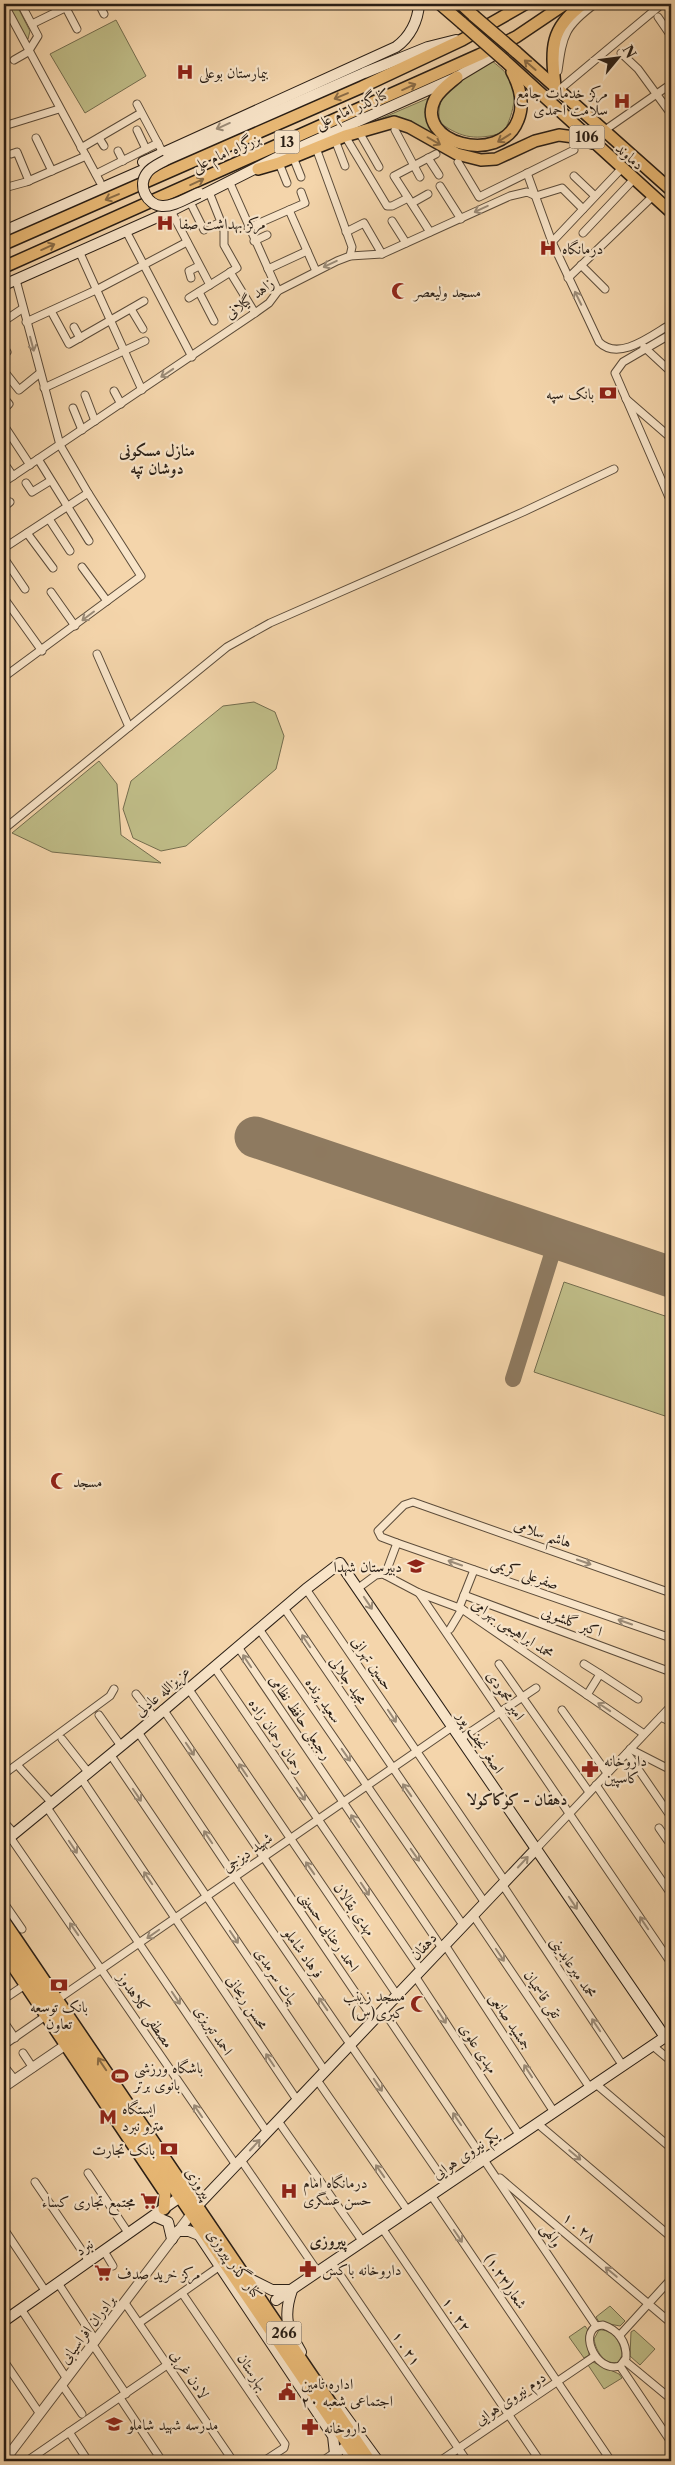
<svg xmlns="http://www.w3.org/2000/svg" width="675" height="2465" viewBox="0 0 675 2465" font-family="'Libre Caslon Text',Amiri,serif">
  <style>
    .green { fill: #bfbc87; stroke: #746d4e }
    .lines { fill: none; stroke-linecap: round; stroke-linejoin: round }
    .taxiway { stroke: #8e7a60; stroke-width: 16 }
    .runway { stroke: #8e7a60; stroke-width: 41 }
    .minor-casing { stroke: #5c4c3a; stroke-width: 9 }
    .tertiary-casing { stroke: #5c4c3a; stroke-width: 11 }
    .secondary-casing { stroke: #291e15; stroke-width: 12 }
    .primary-casing { stroke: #291e15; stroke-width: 14 }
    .trunk-casing { stroke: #291e15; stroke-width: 14 }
    .minor { stroke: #f8e4c8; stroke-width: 7 }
    .tertiary { stroke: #f8e4c8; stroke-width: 9 }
    .secondary { stroke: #f8e4c8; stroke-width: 10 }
    .primary { stroke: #eaba76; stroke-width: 11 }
    .trunk { stroke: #eaba76; stroke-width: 11 }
    .secondary-bridge-casing { stroke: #291e15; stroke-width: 12; stroke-linecap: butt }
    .primary-bridge-casing { stroke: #291e15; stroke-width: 14; stroke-linecap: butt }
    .secondary-bridge { stroke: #f8e4c8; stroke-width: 10 }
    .primary-bridge { stroke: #eaba76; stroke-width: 11 }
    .oneway { stroke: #8a6c46 }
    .oneway2 { stroke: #9b8b77 }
    .labels { text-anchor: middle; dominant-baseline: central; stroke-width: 4.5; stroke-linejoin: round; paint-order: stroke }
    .shield { fill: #f8e4c8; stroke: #67594b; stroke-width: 1 }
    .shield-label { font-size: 14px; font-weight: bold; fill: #291e15 }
    .poi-label { font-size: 15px; fill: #291e15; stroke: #f8e4c8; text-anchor: start }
    .street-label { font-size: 15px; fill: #291e15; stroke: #f8e4c8 }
    .neighbourhood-label { font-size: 16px; font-weight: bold; fill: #291e15; stroke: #f8e4c8 }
  </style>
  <rect width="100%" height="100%" fill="#f4d5ab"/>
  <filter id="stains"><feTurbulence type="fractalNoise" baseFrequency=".004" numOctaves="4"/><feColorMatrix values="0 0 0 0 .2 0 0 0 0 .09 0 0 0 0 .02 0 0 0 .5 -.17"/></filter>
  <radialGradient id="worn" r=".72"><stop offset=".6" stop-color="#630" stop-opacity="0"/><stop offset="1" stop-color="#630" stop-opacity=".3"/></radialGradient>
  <g class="green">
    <polygon points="7,4 16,4 30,31 28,39 23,34"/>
    <polygon points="116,20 146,76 85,113 50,54"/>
    <path d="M491,60C497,65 504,70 508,76C520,92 512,118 503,133C476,140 463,139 440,123C432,89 467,75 491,60Z"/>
    <polygon points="431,97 425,112 434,138 398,118 373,122"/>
    <polygon points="254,702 275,712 284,736 276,769 186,846 161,851 133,838 123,809 131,781 223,706"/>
    <polygon points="99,761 117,784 121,835 161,863 52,852 12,833"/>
    <polygon points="564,1282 671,1318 671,1418 534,1372"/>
    <polygon points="610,2306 625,2321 620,2326 599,2322 596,2317"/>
    <polygon points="585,2326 588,2330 589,2355 584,2358 569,2337"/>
    <path d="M599,2330C613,2329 621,2342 622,2355L619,2362C605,2366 596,2352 594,2339Z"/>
    <polygon points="634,2330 655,2349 640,2365 630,2356 631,2332"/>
    <polygon points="593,2362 619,2374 622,2378 604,2389 588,2365"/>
  </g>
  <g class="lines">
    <polyline class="taxiway" points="513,1379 557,1238"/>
    <polyline class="runway" points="255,1137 671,1277"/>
    <g class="minor-casing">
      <g id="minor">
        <polyline points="4,4 100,182"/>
        <polyline points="99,4 104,14"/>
        <polyline points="66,8 77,29"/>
        <polyline points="658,17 671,36"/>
        <polyline points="4,22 11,18"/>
        <polyline points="32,24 73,4"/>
        <polyline points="621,53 638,69 671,114"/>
        <polyline points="14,60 28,52 38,36 21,4"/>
        <path d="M558,71C563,34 565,26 595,4"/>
        <polyline points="559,90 662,4"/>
        <polyline points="137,104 163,153"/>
        <polyline points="4,126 59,109"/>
        <polyline points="137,130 146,149"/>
        <polyline points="395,130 420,177"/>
        <polyline points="605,130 671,84"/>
        <polyline points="359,132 379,167"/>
        <polyline points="345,136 387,206 392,206 408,198"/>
        <polyline points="36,138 52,171"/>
        <polyline points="99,138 104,146"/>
        <polyline points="335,140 345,166"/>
        <polyline points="81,148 141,113"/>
        <polyline points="316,148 352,247 350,256"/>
        <polyline points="118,151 123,161"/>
        <polyline points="11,154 17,152 29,181"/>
        <polyline points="293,157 301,177"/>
        <polyline points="428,158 439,175"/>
        <polyline points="458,162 479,197 574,150"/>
        <polyline points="279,163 287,183"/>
        <path d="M527,173L552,242L599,342C619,362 652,335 671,324"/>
        <polyline points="96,174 158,143"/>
        <polyline points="574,176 595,196"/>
        <polyline points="229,181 278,291"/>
        <polyline points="440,186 461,219"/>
        <polyline points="4,188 26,182 86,156"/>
        <polyline points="209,192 221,222 212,226"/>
        <polyline points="536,196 562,188 583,209"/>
        <polyline points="190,202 204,230"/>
        <polyline points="412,203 428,194"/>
        <polyline points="289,210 316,271"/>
        <polyline points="171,211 210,285"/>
        <polyline points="392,221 406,243"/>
        <polyline points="248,228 305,203 301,192"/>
        <polyline points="126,231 192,357"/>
        <polyline points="346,232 364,223 382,254"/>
        <polyline points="430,232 394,176 436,154"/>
        <polyline points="583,233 634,179"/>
        <polyline points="254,241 267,235"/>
        <polyline points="552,242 622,168"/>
        <polyline points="79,251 142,390"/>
        <polyline points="581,265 605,289"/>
        <polyline points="268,269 307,251"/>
        <polyline points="230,272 255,313"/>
        <polyline points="191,278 189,271 199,266"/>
        <polyline points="568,278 653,196"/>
        <polyline points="199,292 214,321"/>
        <polyline points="189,298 237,268 224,245 224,231 221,222"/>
        <polyline points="131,309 143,329"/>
        <polyline points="51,311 69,344 144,301"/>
        <polyline points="4,321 22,309"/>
        <polyline points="26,322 96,290 187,242"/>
        <polyline points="74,327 80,338"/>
        <polyline points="671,334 623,362 615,373 671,502"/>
        <polyline points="4,347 7,352 4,355"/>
        <polyline points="644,347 671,372"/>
        <polyline points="4,371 19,390 40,373"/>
        <polyline points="44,388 145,341"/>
        <polyline points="114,391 121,404"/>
        <polyline points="85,395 95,421"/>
        <polyline points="4,398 9,404 4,409"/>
        <polyline points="626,399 671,438"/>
        <polyline points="73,408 82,430"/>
        <polyline points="5,427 30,465"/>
        <polyline points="38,459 89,541"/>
        <polyline points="4,463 13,476"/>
        <polyline points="4,482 255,313 269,303 278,291 337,261 350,256 382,254 510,196 527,192 536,196"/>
        <polyline points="26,483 32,492 50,481"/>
        <polyline points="4,507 10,502"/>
        <polyline points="49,519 70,551"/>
        <polyline points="27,533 53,568"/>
        <polyline points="4,548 88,493"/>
        <polyline points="4,558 25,589"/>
        <polyline points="82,567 107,601"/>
        <polyline points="51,592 75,626"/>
        <polyline points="4,598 42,651"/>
        <polyline points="97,654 129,727"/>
        <polyline points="4,677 141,576 88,493 60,445 16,280"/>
        <polyline points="4,829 227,647 270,623 523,512 614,469"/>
        <polyline points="385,1575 397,1543"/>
        <polyline points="306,1589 505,1881"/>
        <polyline points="357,1589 376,1575 383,1574 419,1593 462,1609 644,1734"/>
        <polyline points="419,1593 671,1963"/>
        <polyline points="671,1593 413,1502 404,1505 378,1531 381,1537 397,1543 671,1638"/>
        <polyline points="464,1595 671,1672"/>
        <polyline points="284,1608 485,1903"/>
        <polyline points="459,1608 474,1570"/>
        <polyline points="259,1629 463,1925"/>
        <polyline points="450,1629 462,1609"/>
        <polyline points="238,1647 442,1948"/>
        <polyline points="499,1664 589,1792"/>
        <polyline points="584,1664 600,1674"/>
        <polyline points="214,1667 421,1970"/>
        <polyline points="188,1688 397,1995"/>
        <polyline points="136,1694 154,1717"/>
        <polyline points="587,1695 600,1674 638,1699"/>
        <polyline points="163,1709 374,2020"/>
        <polyline points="562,1710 607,1773"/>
        <polyline points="99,1715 121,1746"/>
        <polyline points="661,1717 671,1722"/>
        <polyline points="138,1732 235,1877 447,2185"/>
        <polyline points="62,1739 88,1772"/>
        <polyline points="460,1739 536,1688"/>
        <polyline points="630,1749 671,1770"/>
        <polyline points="627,1753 671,1817"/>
        <polyline points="110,1754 325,2071"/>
        <polyline points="20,1768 51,1802"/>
        <polyline points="4,1774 110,1696 114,1689"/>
        <polyline points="81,1778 297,2100"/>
        <polyline points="596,1785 671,1894"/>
        <polyline points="46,1806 267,2132"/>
        <polyline points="4,1822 14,1833"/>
        <polyline points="659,1828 668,1841"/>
        <polyline points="10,1837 236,2165"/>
        <polyline points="536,1849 671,1706"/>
        <polyline points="502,1884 623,2066"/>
        <polyline points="4,1903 22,1929"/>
        <polyline points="473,1915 590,2088"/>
        <polyline points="445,1945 554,2112"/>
        <polyline points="415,1976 520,2136"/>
        <polyline points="4,1999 25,1985"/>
        <polyline points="58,1999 452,1727"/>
        <polyline points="383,2010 596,2326"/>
        <polyline points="4,2022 15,2038"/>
        <polyline points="4,2045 47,2015"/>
        <polyline points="653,2046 671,2061"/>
        <polyline points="23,2053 33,2068"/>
        <polyline points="4,2066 15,2080"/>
        <polyline points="317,2080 408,2211"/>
        <polyline points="596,2084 671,2148"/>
        <polyline points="278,2121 363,2242"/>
        <polyline points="538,2124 671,2237"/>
        <polyline points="241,2160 318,2272"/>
        <polyline points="88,2173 129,2234"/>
        <polyline points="500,2178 671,2323"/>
        <polyline points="35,2182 89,2261"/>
        <polyline points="431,2195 611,2461"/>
        <polyline points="382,2228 540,2461"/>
        <polyline points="4,2229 46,2292"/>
        <polyline points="104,2251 113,2266"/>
        <polyline points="332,2263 467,2461"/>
        <polyline points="58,2283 96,2341"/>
        <polyline points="182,2293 285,2444 284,2448 264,2461"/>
        <polyline points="125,2303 233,2461"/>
        <polyline points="4,2308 10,2317"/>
        <polyline points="21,2309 67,2379"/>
        <polyline points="139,2323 220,2266"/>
        <path d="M603,2325C618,2330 627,2342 626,2358L620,2366C594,2374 576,2326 603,2325Z"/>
        <polyline points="620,2335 671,2279"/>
        <polyline points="93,2345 126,2394"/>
        <polyline points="4,2361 40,2414"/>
        <polyline points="625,2361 671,2399"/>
        <polyline points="620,2366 671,2442"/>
        <polyline points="62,2385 82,2414"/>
        <polyline points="120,2398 162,2461"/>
        <polyline points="69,2432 88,2461"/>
        <polyline points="27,2461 167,2365"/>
        <polyline points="440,2461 595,2356"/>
      </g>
    </g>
    <g class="tertiary-casing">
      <g id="tertiary">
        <polyline points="4,2087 67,2044"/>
        <polyline points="4,2461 192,2213"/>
        <polyline points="324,2461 348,2445"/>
      </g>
    </g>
    <g class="secondary-casing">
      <g id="secondary">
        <path d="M143,162L396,47C410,37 418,21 419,4"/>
        <polyline points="4,231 364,73 428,47 456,40"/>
        <polyline points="4,285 171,211 276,158 457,77 502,50"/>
        <polyline points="4,1842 138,1732 306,1589 340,1563 665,2037"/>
        <polyline points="197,2206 536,1849"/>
        <polyline points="154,2216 168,2222 172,2239"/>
        <polyline points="178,2231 189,2231 199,2235 333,2436 335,2454"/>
        <polyline points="246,2277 272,2290 291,2290"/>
        <path d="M292,2290C283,2316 287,2328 301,2352"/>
        <polyline points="276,2300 671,2033"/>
        <polyline points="4,2321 180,2197"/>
        <polyline points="340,2409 378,2461"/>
        <polyline points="348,2445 348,2457 351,2461"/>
      </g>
    </g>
    <g class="primary-casing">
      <g id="primary">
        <polyline points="440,4 462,23"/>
        <polyline points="461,4 474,16"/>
        <polyline points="516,52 671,190"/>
        <polyline points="504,60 671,212"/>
        <path d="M457,77C450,83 440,90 435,99C413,142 500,167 518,120C525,103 520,87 512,72"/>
        <path d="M555,86C551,48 550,28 583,4"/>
        <polyline points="258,169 279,163 345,136 394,122 409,127 457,154 481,160 496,159 535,141 559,135 574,137 593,143"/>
        <polyline points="4,1921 370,2461"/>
        <polyline points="4,1938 359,2461"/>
        <polyline points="4,1953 165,2193 164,2209"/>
      </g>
    </g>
    <g class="trunk-casing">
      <g id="trunk">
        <polyline points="4,244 362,87 462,40 525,4"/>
        <polyline points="4,267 479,55 516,37 565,4"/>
      </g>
    </g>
    <use href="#minor" class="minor"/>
    <use href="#tertiary" class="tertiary"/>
    <use href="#secondary" class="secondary"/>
    <use href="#primary" class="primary"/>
    <use href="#trunk" class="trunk"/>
    <g class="secondary-bridge-casing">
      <path id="secondary-bridge" d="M166,160C159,164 151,167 147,173C137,186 147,205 162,206C174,207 188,197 199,193"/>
    </g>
    <g class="primary-bridge-casing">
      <g id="primary-bridge">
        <polyline points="474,16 516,52"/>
        <polyline points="462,23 504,60"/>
      </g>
    </g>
    <use href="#secondary-bridge" class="secondary-bridge"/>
    <use href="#primary-bridge" class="primary-bridge"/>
  </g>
  <defs><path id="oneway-shaft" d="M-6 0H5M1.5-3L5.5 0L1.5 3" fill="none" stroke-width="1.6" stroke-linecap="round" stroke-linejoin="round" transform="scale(1.25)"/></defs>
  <g class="oneway">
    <use href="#oneway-shaft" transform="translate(530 65) rotate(-139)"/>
    <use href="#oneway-shaft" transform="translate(409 87) rotate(-24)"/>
    <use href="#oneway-shaft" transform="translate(341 96) rotate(157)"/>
    <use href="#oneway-shaft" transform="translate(504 138) rotate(148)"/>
    <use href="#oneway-shaft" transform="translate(434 141) rotate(30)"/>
    <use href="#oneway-shaft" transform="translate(197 182) rotate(-25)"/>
    <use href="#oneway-shaft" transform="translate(112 197) rotate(157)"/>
    <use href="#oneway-shaft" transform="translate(48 247) rotate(-24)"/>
    <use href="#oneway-shaft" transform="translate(102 2064) rotate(-124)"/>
  </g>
  <g class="oneway2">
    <use href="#oneway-shaft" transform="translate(223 126) rotate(156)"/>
    <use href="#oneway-shaft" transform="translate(481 209) rotate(155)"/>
    <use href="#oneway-shaft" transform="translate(330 264) rotate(155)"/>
    <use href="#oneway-shaft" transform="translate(578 298) rotate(-116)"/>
    <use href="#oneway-shaft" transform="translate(32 344) rotate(75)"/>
    <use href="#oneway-shaft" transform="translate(167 373) rotate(146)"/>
    <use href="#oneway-shaft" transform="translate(88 616) rotate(143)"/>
    <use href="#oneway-shaft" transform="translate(584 1562) rotate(19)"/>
    <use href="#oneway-shaft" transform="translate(455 1563) rotate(-161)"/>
    <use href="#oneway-shaft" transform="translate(368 1603) rotate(56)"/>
    <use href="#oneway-shaft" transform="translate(625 1622) rotate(-161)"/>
    <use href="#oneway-shaft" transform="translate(306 1641) rotate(-124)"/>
    <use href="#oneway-shaft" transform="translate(247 1661) rotate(-124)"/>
    <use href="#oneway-shaft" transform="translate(604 1707) rotate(-146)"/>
    <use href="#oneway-shaft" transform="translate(392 1716) rotate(56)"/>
    <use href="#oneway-shaft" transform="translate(190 1749) rotate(56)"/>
    <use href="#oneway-shaft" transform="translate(346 1755) rotate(55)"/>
    <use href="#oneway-shaft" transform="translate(243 1770) rotate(-124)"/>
    <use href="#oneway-shaft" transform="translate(407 1790) rotate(-125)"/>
    <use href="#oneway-shaft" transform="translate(301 1794) rotate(56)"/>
    <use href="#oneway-shaft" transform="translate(137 1795) rotate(56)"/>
    <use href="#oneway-shaft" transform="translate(355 1821) rotate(-124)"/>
    <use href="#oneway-shaft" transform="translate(208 1837) rotate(-124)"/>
    <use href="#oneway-shaft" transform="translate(73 1847) rotate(56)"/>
    <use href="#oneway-shaft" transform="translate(415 1855) rotate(55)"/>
    <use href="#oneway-shaft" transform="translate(523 1862) rotate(-47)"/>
    <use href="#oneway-shaft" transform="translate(310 1868) rotate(-125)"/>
    <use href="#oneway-shaft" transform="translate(148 1878) rotate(-124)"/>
    <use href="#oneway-shaft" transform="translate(365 1889) rotate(56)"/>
    <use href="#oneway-shaft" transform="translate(573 1903) rotate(56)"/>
    <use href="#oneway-shaft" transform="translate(644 1923) rotate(-124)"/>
    <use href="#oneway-shaft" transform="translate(74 1929) rotate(-125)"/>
    <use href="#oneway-shaft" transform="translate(153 1934) rotate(145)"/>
    <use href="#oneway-shaft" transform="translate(234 1937) rotate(56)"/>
    <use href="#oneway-shaft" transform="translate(500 1955) rotate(56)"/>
    <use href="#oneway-shaft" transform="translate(176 1998) rotate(56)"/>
    <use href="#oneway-shaft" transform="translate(323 2004) rotate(-125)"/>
    <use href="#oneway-shaft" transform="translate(442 2017) rotate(57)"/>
    <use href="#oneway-shaft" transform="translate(596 2025) rotate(-124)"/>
    <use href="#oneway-shaft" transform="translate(270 2060) rotate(-124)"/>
    <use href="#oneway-shaft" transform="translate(528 2071) rotate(-123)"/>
    <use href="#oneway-shaft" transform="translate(378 2085) rotate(56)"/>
    <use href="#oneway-shaft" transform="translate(198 2111) rotate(-124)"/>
    <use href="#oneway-shaft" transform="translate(457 2119) rotate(-124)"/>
    <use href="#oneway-shaft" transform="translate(255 2145) rotate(-47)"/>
    <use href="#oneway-shaft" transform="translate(575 2155) rotate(40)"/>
    <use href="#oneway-shaft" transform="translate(380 2171) rotate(-125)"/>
    <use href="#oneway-shaft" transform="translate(458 2236) rotate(56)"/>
    <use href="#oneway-shaft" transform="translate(611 2272) rotate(-140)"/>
  </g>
  <defs>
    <g id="hospital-bare" transform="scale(1.35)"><path d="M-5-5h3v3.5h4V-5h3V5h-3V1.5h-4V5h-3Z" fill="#8f2418" stroke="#f8e4c8" stroke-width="2.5" paint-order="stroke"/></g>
    <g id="mosque-bare" transform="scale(1.35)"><path d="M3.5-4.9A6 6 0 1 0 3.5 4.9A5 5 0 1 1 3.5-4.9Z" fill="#8f2418" stroke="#f8e4c8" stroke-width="2.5" paint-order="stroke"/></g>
    <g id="bank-bare" transform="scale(1.35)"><path d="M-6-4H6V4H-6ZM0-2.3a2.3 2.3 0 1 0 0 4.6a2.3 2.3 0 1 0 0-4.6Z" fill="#8f2418" stroke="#f8e4c8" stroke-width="2.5" paint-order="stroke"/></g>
    <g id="school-bare" transform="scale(1.35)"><path d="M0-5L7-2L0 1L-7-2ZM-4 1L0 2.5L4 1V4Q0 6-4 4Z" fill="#8f2418" stroke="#f8e4c8" stroke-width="2.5" paint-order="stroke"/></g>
    <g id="pharmacy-bare" transform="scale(1.35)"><path d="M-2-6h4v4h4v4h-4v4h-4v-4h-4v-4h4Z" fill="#8f2418" stroke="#f8e4c8" stroke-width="2.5" paint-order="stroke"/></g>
    <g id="stadium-bare" transform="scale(1.35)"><path d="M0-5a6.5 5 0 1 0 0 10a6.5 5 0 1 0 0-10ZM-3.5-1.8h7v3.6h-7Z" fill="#8f2418" stroke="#f8e4c8" stroke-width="2.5" paint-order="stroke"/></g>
    <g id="metro-bare" transform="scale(1.35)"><path d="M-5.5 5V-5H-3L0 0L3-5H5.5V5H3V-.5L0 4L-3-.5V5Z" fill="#8f2418" stroke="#f8e4c8" stroke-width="2.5" paint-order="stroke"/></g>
    <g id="supermarket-bare" transform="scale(1.35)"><path d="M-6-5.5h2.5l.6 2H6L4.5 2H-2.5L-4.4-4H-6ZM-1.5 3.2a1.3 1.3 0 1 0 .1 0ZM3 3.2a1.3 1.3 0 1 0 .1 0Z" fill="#8f2418" stroke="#f8e4c8" stroke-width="2.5" paint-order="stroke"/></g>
    <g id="civic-bare" transform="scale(1.35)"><path d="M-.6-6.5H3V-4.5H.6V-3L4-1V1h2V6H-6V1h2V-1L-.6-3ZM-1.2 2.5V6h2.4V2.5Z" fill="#8f2418" stroke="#f8e4c8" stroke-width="2.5" paint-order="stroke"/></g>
  </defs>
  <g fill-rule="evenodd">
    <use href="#hospital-bare" x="185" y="72"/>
    <use href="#hospital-bare" x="622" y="101"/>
    <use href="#hospital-bare" x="165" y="223"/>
    <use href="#hospital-bare" x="548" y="248"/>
    <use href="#mosque-bare" x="400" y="291"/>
    <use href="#bank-bare" x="608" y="393"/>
    <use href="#mosque-bare" x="59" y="1481"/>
    <use href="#school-bare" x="416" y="1566"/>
    <use href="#pharmacy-bare" x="590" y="1769"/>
    <use href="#bank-bare" x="59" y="1985"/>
    <use href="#mosque-bare" x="419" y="2004"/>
    <use href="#stadium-bare" x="120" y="2076"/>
    <use href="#metro-bare" x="108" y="2117"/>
    <use href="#bank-bare" x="169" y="2149"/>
    <use href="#hospital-bare" x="289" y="2191"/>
    <use href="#supermarket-bare" x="149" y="2201"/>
    <use href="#pharmacy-bare" x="308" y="2269"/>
    <use href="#supermarket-bare" x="103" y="2273"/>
    <use href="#civic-bare" x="287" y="2392"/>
    <use href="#school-bare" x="114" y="2424"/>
    <use href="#pharmacy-bare" x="310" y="2427"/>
  </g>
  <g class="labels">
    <g class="shield">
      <rect x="569.5" y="125.5" width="35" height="23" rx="4"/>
      <rect x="274.5" y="130.5" width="25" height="23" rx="4"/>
      <rect x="266.5" y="2321.5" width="35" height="23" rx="4"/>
    </g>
    <g class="shield-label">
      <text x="587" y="137">106</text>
      <text x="287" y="142">13</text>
      <text x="284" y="2333">266</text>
    </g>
    <g class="poi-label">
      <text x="199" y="72">بیمارستان بوعلی</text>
      <text x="608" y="92" text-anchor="end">مرکز خدمات جامع<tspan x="608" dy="17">سلامت احمدی</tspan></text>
      <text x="179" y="223">مرکز بهداشت صفا</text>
      <text x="562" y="248">درمانگاه</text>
      <text x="414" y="291">مسجد ولیعصر</text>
      <text x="594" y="393" text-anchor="end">بانک سپه</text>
      <text x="73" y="1481">مسجد</text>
      <text x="402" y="1566" text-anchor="end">دبیرستان شهدا</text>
      <text x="604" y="1760">داروخانه<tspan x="604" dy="17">کاسپین</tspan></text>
      <text x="405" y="1995" text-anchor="end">مسجد زینب<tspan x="405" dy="17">کبری(س)</tspan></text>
      <text x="59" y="2006" text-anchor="middle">بانک توسعه<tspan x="59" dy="17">تعاون</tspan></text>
      <text x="134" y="2067">باشگاه ورزشی<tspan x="134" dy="17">بانوی برتر</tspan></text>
      <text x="122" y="2108">ایستگاه<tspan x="122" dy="17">مترو نبرد</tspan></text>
      <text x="155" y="2149" text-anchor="end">بانک تجارت</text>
      <text x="303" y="2182">درمانگاه امام<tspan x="303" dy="17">حسن عسگری</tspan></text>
      <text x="135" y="2201" text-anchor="end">مجتمع تجاری کساء</text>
      <text x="322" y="2269">داروخانه باکس</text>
      <text x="117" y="2273">مرکز خرید صدف</text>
      <text x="301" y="2383">اداره تامین<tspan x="301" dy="17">اجتماعی شعبه ۲۰</tspan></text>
      <text x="128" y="2424">مدرسه شهید شاملو</text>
      <text x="324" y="2427">داروخانه</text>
    </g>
    <g class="street-label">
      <text transform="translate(352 108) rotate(-24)">کنارگذر امام علی</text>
      <text transform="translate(226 152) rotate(-24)">بزرگراه امام علی</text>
      <text transform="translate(630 156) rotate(42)">دماوند</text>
      <text transform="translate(249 298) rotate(-37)">زاهد گیلانی</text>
      <text transform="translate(543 1533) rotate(19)">هاشم سلامی</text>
      <text transform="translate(525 1573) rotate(19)">صفرعلی کریمی</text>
      <text transform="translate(572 1621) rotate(20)">اکبر گلشویی</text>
      <text transform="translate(513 1628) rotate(34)">محمد ابراهیمی بهرامی</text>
      <text transform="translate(373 1663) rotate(56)">حسین تهرانی</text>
      <text transform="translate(349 1680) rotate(56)">مجید جلالی</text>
      <text transform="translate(162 1691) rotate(-41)">عزیزالله عادلی</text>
      <text transform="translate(506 1695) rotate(56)">امیر محمودی</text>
      <text transform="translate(324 1700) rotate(55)">سعید پرنده</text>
      <text transform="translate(301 1717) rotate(56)">رجبعلی حافظ نظامی</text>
      <text transform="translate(277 1736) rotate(56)">رحمان رحمان زاده</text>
      <text transform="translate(481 1742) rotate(56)">اصغر نجف پور</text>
      <text transform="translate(247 1852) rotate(-35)">شهید دیزجی</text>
      <text transform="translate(355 1909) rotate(55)">مهدی بقالان</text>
      <text transform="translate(330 1931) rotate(56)">احمد رعنایی حسینی</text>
      <text transform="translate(423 1946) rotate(-47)">دهقان</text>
      <text transform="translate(304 1953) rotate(55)">فرهاد شاملو</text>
      <text transform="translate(574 1967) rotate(56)">محمد میرعابدینی</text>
      <text transform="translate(277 1976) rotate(56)">بیات سرمدی</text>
      <text transform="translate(543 1994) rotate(56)">تقی قاسمیان</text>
      <text transform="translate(248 2002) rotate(56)">محسن ریحانی</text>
      <text transform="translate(146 2010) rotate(56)">مصطفی کلاهدوز</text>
      <text transform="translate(511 2021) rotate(57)">جمشید صانعی</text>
      <text transform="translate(214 2030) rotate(56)">احمد تبریزی</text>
      <text transform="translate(479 2048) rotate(57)">مهدی علوی</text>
      <text transform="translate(465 2154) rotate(-34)">یکم نیروی هوایی</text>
      <text transform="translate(199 2183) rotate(56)">پیروزی</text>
      <text transform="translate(580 2227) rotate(40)">۱ . ۲۸</text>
      <text transform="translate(552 2235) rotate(56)">والهی</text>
      <text transform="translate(84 2247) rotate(-35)">نبرد</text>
      <text transform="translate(235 2264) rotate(54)">کنار گذر پیروزی</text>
      <text transform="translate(506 2281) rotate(56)">شعار(۱.۲۳)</text>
      <text transform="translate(457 2314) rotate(56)">۱ . ۲۲</text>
      <text transform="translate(87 2329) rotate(-53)">برادران افراسیابی</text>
      <text transform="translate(407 2348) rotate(56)">۱ . ۲۱</text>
      <text transform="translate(253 2372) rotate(56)">بهارستان</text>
      <text transform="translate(190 2374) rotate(56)">لادن غربی</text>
      <text transform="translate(510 2398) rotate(-34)">دوم نیروی هوایی</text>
    </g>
    <g class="neighbourhood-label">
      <text x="157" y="450">منازل مسکونی<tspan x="157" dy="18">دوشان تپه</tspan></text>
      <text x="517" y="1799">دهقان - کوکاکولا</text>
      <text x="328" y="2240">پیروزی</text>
    </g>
  </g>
  <rect width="675" height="2465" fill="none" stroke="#f4d5ab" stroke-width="20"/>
  <rect x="5" y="5" width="665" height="2455" fill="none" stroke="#291e15" stroke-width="2.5"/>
  <rect x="10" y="10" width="655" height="2445" fill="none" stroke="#291e15"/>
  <g transform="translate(618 58) rotate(61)" stroke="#f8e4c8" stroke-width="4" paint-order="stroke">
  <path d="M0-4L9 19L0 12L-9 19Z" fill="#291e15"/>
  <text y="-8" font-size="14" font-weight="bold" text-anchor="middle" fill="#291e15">N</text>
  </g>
  <rect width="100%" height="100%" filter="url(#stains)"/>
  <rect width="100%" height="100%" fill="url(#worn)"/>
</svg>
